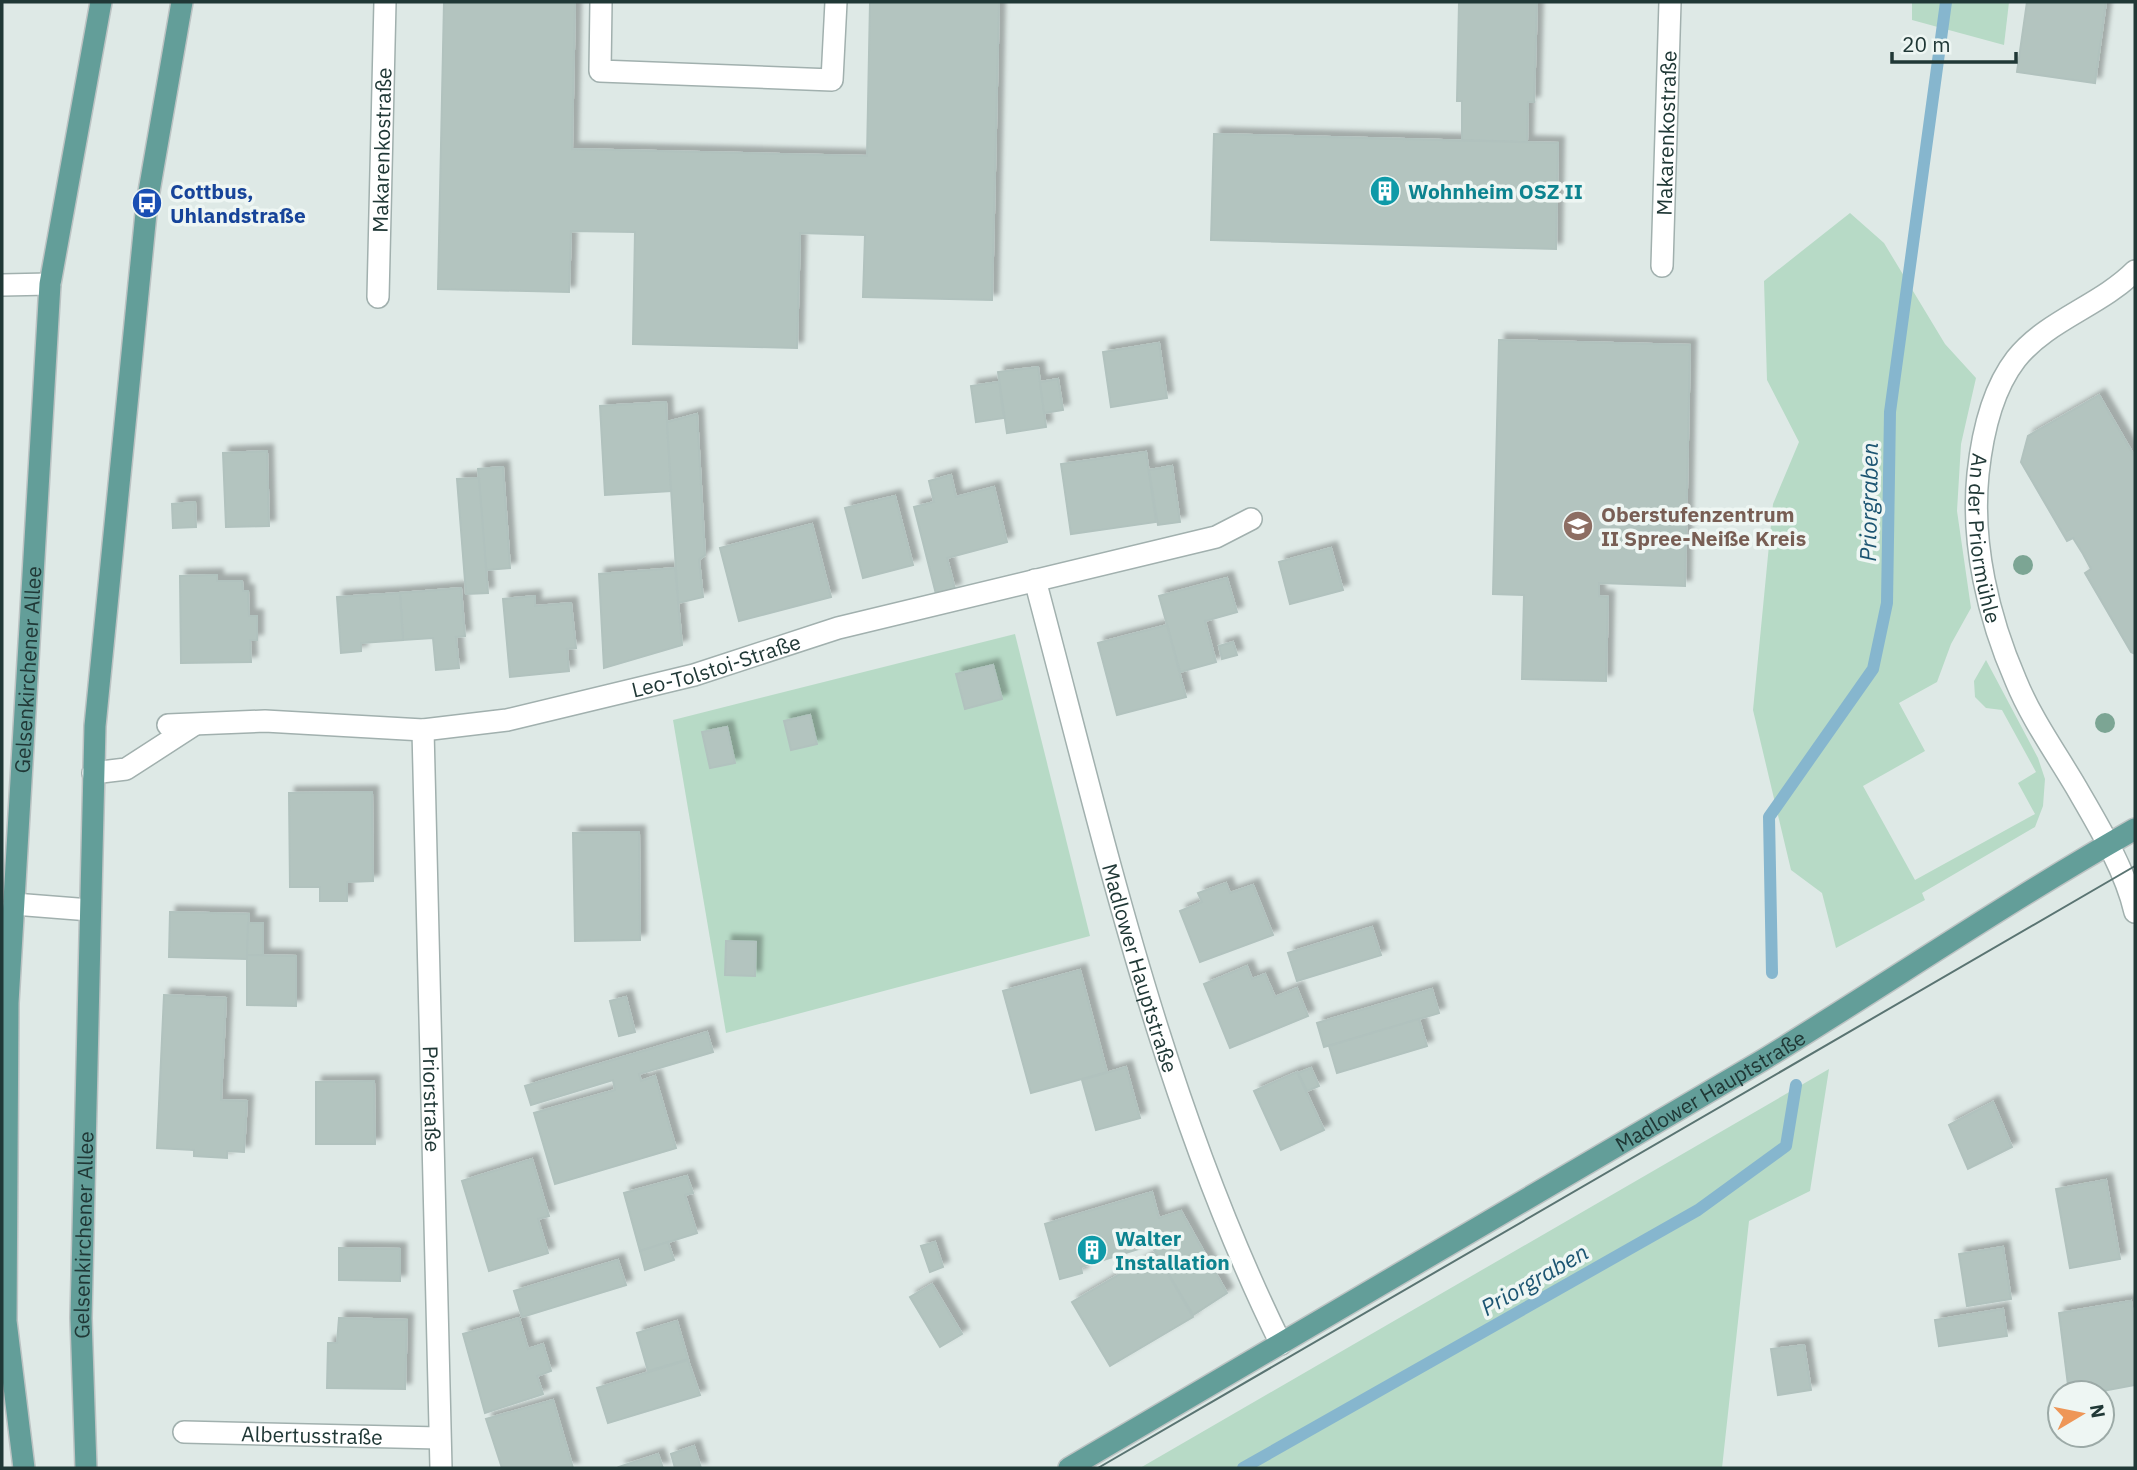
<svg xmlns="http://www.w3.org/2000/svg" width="2137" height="1470" viewBox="0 0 2137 1470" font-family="'IBM Plex Sans',sans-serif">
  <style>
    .green { fill: #b7dac6 }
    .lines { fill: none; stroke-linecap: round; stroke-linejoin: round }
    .stream { stroke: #86b6ce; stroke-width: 12 }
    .building { fill: #b3c4bf; stroke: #b1c2be; stroke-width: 2; filter: url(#shadow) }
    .minor-casing { stroke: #a1b0ae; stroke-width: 24 }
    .major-casing { stroke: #bcc3c3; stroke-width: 24 }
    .minor { stroke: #fff; stroke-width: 21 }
    .major { stroke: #639e99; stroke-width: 21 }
    .tram { stroke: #5a7472; stroke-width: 2 }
    .tree { fill: #7ca594 }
    .labels { text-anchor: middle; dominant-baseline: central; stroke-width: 7; stroke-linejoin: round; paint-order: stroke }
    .street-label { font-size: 21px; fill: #203836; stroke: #eef6f3 }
    .transit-label { font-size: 21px; font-weight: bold; fill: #164399; stroke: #eef6f3; text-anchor: start }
    .culture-label { font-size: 21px; font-weight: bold; fill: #0d838f; stroke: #eef6f3; text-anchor: start }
    .education-label { font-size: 21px; font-weight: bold; fill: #785e54; stroke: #eef6f3; text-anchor: start }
    .water-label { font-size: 23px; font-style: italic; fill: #1c5572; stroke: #eef6f3 }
  </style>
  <defs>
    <filter id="shadow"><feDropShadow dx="6" dy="-6" stdDeviation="2" flood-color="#0004"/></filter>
  </defs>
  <rect width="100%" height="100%" fill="#dee9e6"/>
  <g class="green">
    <polygon points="1912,2 2009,2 2004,45 1912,20"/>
    <polygon points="1850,213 1884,243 1945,344 1976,378 1961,444 1957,511 1971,608 1951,644 1937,682 1899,703 1925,751 1863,786 1915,880 2035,814 2018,783 2036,772 2002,710 1986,708 1975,697 1974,681 1986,660 2038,758 2045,779 2043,806 2035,827 1922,893 1925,900 1836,948 1822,893 1791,870 1753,710 1773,504 1799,442 1767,380 1764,281"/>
    <polygon points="1015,634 1090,936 726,1033 673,720"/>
    <polygon points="1829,1069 1810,1191 1749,1221 1722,1468 1140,1468"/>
  </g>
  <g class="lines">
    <g class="stream">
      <polyline points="1772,973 1769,817 1873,669 1887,603 1890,412 1946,2"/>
      <polyline points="1243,1468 1698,1210 1786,1146 1796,1085"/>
    </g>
  </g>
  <g class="building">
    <polygon points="444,2 575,2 572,149 867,156 870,2 999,2 992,300 863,297 865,235 800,233 797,348 633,344 635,232 571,231 569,292 438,289"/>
    <polygon points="1459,2 1537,2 1534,102 1528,102 1527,142 1462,140 1462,101 1457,101"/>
    <polygon points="2027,2 2106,2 2095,83 2017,72"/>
    <polygon points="1214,134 1558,143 1556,249 1211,240"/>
    <polygon points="1499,340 1690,345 1685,586 1599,583 1599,596 1608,597 1606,681 1522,679 1524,595 1493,594"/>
    <polygon points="1159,343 1167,398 1111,407 1103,352"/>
    <polygon points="1038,367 1046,427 1007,433 998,372"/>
    <polygon points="1058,379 1063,410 1044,413 1040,382"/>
    <polygon points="999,382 1004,418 976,422 971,386"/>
    <polygon points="2099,395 2135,457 2135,654 2131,652 2085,573 2091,569 2083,554 2073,538 2067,541 2021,462 2028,436"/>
    <polygon points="666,402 671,491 605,495 600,406"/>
    <polygon points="697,414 705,555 699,560 703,597 678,603 667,422"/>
    <polygon points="267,451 269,526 226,527 223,453"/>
    <polygon points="1146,452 1156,522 1071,534 1061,464"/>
    <polygon points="1172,466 1180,522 1158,525 1149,470"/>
    <polygon points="503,467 510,568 486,570 478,469"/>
    <polygon points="951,475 956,497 994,487 1007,542 947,558 955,589 936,594 914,507 934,502 929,481"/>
    <polygon points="479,478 488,593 466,594 457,479"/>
    <polygon points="895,496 913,565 863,578 845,508"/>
    <polygon points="195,502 196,527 173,528 172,504"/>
    <polygon points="812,524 831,597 739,621 720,548"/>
    <polygon points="1331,548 1343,590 1290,604 1279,562"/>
    <polygon points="675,568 682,645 604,668 599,574"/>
    <polygon points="217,575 217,581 242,581 243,591 248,591 249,616 257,616 257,640 250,640 251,662 181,663 180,576"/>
    <polygon points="1227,578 1237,612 1205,621 1216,662 1180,672 1159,596"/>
    <polygon points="461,588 465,636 456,637 459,668 436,670 433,638 403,640 400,593"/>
    <polygon points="400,593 403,640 361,643 361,651 341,653 337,597"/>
    <polygon points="535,596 535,606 571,603 576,648 567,649 569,671 510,677 503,599"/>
    <polygon points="1167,625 1186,697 1117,715 1098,643"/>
    <polygon points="1233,642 1237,655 1222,659 1219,646"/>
    <polygon points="993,665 1002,699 965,709 956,674"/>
    <polygon points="810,715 817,744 791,750 784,721"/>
    <polygon points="727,727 735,763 710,768 702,732"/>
    <polygon points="372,792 373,881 347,882 347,901 320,901 320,887 290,887 289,793"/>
    <polygon points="639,832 640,940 575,941 573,833"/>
    <polygon points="1226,883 1230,893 1253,885 1273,935 1200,962 1180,911 1202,902 1198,893"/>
    <polygon points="170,912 249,914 247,959 169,957"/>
    <polygon points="248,923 263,923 263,955 247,955"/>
    <polygon points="1372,927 1381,955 1297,981 1288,953"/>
    <polygon points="726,941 756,942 755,976 725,975"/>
    <polygon points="247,955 296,956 296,1006 247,1005"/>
    <polygon points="1247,966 1252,979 1265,974 1275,997 1297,988 1308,1016 1230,1048 1204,984"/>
    <polygon points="1080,970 1107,1072 1031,1093 1003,991"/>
    <polygon points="1432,989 1439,1013 1324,1047 1317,1023"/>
    <polygon points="164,995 226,998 221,1100 247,1101 244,1152 227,1151 227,1158 194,1156 194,1150 157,1148"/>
    <polygon points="626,997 635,1032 619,1036 610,1001"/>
    <polygon points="1419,1019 1427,1046 1337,1073 1329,1046"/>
    <polygon points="707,1032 713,1052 639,1074 641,1081 655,1076 676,1148 555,1184 534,1113 615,1090 613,1080 531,1105 525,1086"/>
    <polygon points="1126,1067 1140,1118 1096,1130 1082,1080"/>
    <polygon points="1311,1068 1319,1086 1307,1091 1298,1073"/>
    <polygon points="1297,1072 1324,1130 1281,1150 1254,1091"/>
    <polygon points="374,1081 375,1144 316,1144 316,1082"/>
    <polygon points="1993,1102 2012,1147 1968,1169 1949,1125"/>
    <polygon points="532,1159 549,1216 538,1219 548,1253 489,1271 462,1181"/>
    <polygon points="687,1176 693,1193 685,1195 697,1233 640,1251 624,1193"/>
    <polygon points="2106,1180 2120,1259 2070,1268 2056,1189"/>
    <polygon points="1152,1192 1159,1218 1181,1211 1227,1293 1193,1315 1151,1245 1081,1267 1082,1273 1060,1279 1045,1224"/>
    <polygon points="668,1242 674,1260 645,1270 640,1251"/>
    <polygon points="935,1242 943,1267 930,1272 921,1246"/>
    <polygon points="2003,1247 2011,1299 1967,1306 1959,1254"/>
    <polygon points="339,1248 400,1249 400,1281 339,1280"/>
    <polygon points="1156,1253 1193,1317 1110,1366 1072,1302"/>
    <polygon points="618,1260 626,1285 522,1317 514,1291"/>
    <polygon points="932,1284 962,1334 940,1347 910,1297"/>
    <polygon points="2131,1301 2135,1327 2135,1385 2092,1393 2069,1393 2059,1313"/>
    <polygon points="2003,1309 2007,1336 1939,1346 1935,1320"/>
    <polygon points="339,1318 407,1320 405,1389 327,1388 328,1343 337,1343"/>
    <polygon points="519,1318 528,1349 543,1344 551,1371 537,1376 543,1394 485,1413 463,1334"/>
    <polygon points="677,1321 688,1359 648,1371 637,1333"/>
    <polygon points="1804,1345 1811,1390 1778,1395 1771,1349"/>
    <polygon points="688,1360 700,1395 608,1423 597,1388"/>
    <polygon points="553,1400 573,1468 502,1468 486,1419"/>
    <polygon points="694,1446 701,1468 675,1468 671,1454"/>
    <polygon points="658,1454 663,1468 620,1468 619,1467"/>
  </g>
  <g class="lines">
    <g class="minor-casing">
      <g id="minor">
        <polyline points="601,2 600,71 832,80 836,2"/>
        <path id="s1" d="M1662,266L1670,2"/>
        <path id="s2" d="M2135,271C2100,306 2047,320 2016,359C1992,390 1982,436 1978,474C1971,543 1988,617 2016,681C2031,718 2056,753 2076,787C2098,825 2125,869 2135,912"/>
        <polyline points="2,285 50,284"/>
        <path id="s3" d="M378,297L385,2"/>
        <path id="s4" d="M1035,580C1104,839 1162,1103 1281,1344"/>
        <path id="s5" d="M168,725L265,721L423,730L507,720L694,675L838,628L1216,537L1251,519"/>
        <path id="s6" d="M423,730L441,1468"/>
        <polyline points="93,773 126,769 194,725"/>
        <polyline points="14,904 90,910"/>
        <path id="s7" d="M184,1432L439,1438"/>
      </g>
    </g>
    <g class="major-casing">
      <g id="major">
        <path id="s8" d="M24,1468L6,1321L8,1003L50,284L101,2"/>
        <path id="s9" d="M86,1468L81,1318L95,726L147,203L182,2"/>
        <path id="s10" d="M1069,1468L1763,1060C1887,984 2008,901 2135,829"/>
      </g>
    </g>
    <use href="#minor" class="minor"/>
    <use href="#major" class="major"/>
    <polyline class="tram" points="1098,1468 2135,866"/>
  </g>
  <g class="tree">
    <circle cx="2023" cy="565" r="10"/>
    <circle cx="2105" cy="723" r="10"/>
  </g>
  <defs>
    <g id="building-disc" transform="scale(1.575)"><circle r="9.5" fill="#0f9aa8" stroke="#eef6f3"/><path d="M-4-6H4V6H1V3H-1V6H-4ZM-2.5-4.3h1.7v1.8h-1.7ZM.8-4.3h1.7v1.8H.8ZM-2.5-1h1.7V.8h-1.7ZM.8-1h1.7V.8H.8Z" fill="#fff"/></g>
    <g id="bus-disc" transform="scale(1.575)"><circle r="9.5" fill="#1a4fb4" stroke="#eef6f3"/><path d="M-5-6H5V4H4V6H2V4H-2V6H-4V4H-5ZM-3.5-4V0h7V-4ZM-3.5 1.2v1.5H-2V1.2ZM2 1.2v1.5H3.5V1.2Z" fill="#fff"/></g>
    <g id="school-disc" transform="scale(1.575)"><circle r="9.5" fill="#8d6e63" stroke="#eef6f3"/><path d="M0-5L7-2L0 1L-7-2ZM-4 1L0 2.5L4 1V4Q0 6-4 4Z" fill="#fff"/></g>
  </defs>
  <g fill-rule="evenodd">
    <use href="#building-disc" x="1385" y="191"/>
    <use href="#bus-disc" x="147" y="203"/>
    <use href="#school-disc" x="1578" y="526"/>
    <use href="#building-disc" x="1092" y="1250"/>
  </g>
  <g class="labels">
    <g class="street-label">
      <text stroke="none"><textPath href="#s1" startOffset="133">Makarenkostraße</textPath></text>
      <text stroke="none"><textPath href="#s3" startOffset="147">Makarenkostraße</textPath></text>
      <text stroke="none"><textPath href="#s2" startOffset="336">An der Priormühle</textPath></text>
      <text stroke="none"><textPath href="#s5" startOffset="556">Leo-Tolstoi-Straße</textPath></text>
      <text stroke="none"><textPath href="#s8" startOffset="800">Gelsenkirchener Allee</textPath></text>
      <text stroke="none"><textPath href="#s4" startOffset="402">Madlower Hauptstraße</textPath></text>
      <text stroke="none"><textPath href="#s10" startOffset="744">Madlower Hauptstraße</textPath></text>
      <text stroke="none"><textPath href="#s6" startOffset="369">Priorstraße</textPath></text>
      <text stroke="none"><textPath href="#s9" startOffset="233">Gelsenkirchener Allee</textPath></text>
      <text stroke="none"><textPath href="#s7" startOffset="128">Albertusstraße</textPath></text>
    </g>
    <g class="transit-label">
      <text x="170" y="191">Cottbus,<tspan x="170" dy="24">Uhlandstraße</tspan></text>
    </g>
    <g class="culture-label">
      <text x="1408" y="191">Wohnheim OSZ II</text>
      <text x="1115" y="1238">Walter<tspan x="1115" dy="24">Installation</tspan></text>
    </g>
    <g class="education-label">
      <text x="1601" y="514">Oberstufenzentrum<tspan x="1601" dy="24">II Spree-Neiße Kreis</tspan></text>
    </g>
    <g class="water-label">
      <text transform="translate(1868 502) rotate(-89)">Priorgraben</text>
      <text transform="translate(1534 1279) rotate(-30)">Priorgraben</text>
    </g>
  </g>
  <rect width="2137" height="1470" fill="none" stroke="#203836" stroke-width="7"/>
  <g transform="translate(2081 1414) rotate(80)"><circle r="33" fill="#eef6f3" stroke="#9caaa7" stroke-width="2"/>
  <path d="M0-5L12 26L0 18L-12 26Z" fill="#ee9657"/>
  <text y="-10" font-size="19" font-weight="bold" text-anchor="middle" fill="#203836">N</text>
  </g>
  <path d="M1892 52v10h124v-10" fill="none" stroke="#203836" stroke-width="3.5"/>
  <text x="1902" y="52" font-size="21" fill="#203836" stroke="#eef6f3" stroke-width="5" paint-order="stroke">20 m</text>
</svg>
